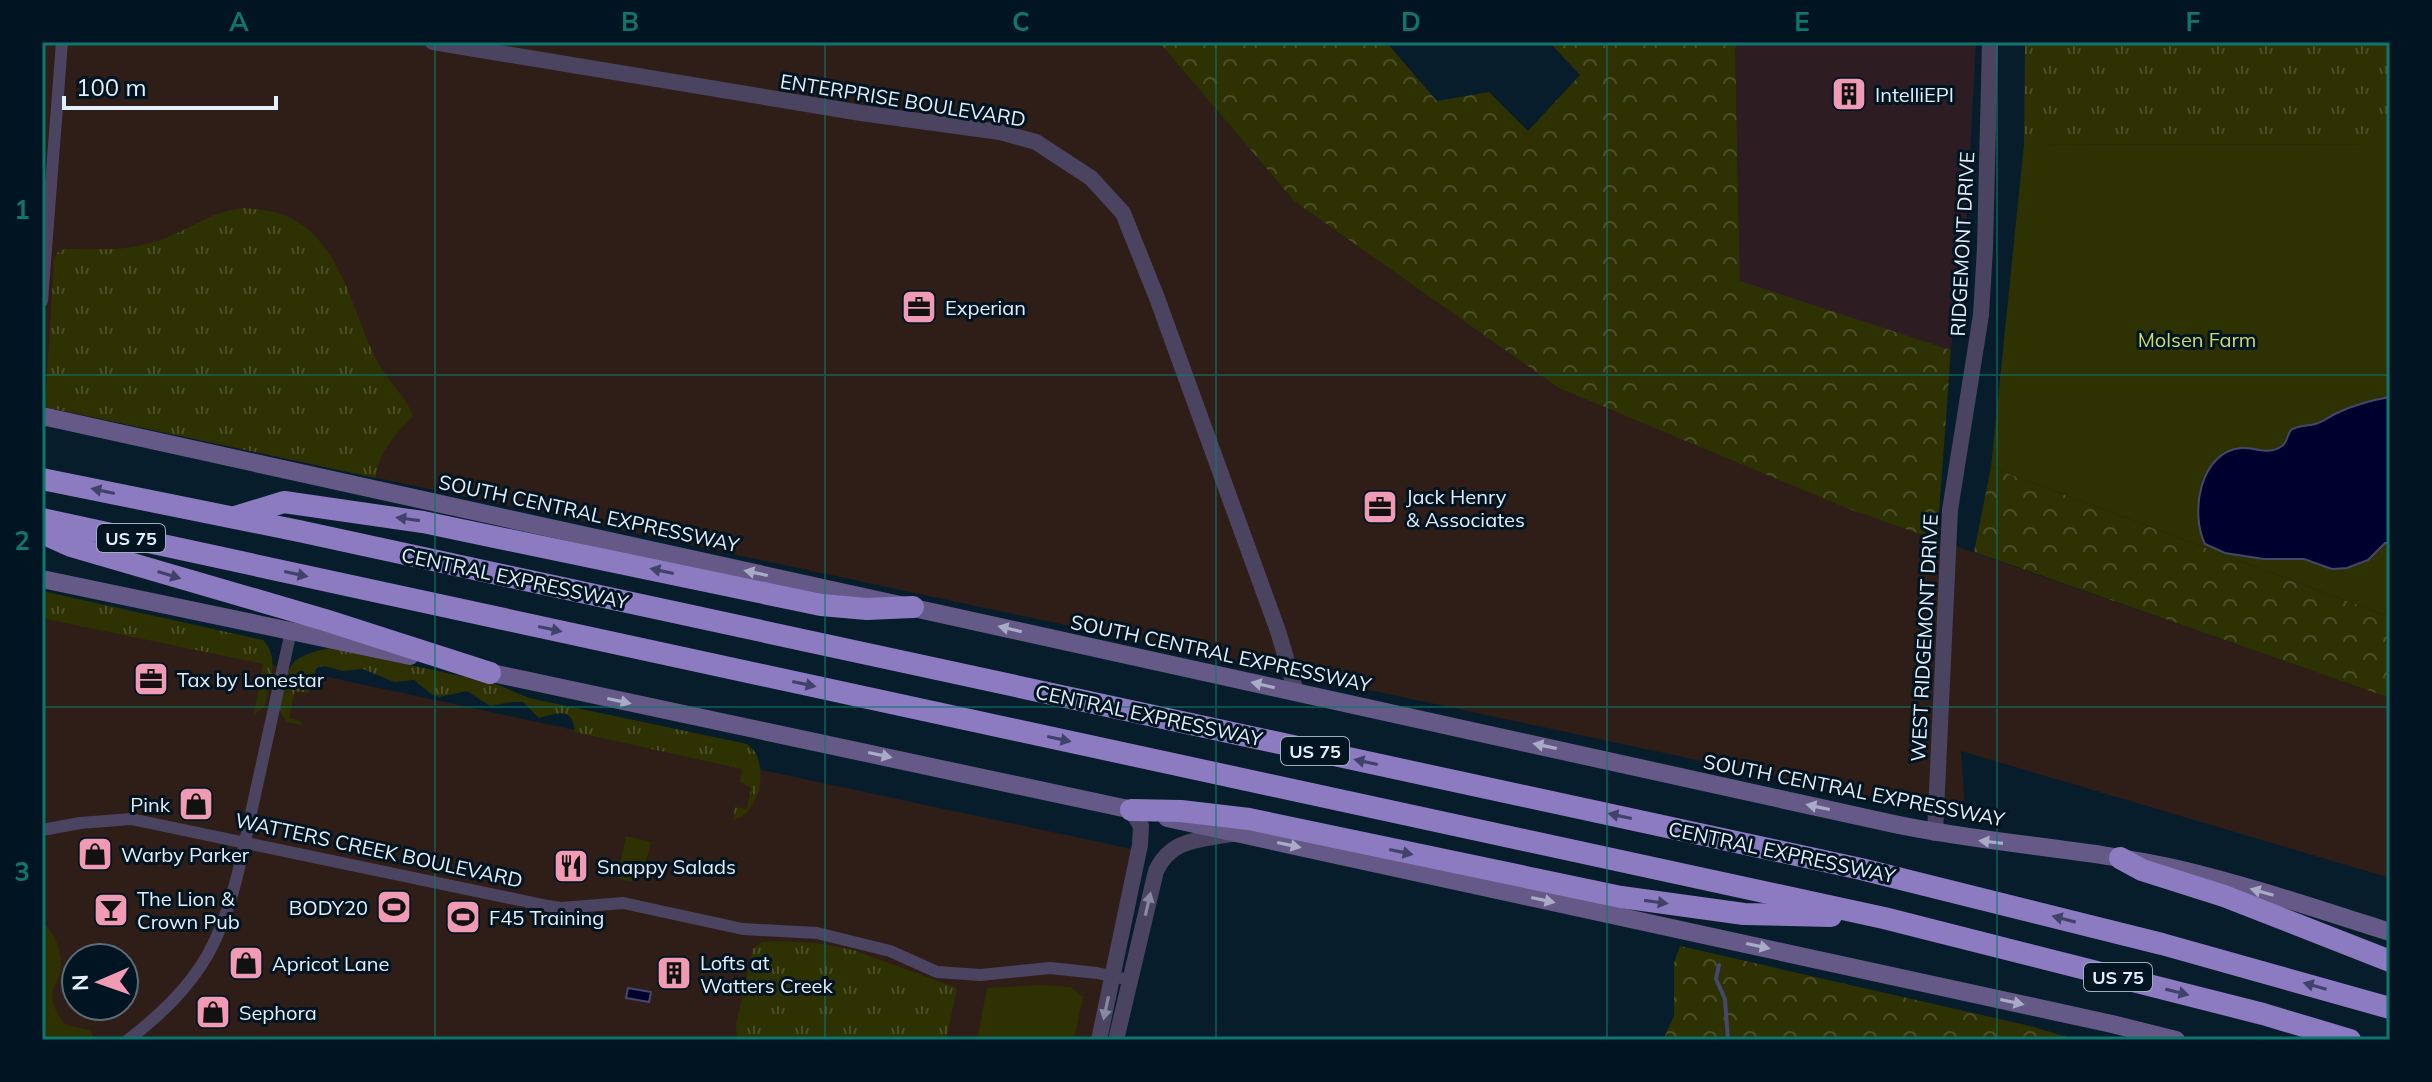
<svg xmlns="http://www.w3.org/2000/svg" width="2432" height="1082" viewBox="0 0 2432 1082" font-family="Mulish,sans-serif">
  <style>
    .commercial { fill: #2f1d17; fill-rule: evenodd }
    .industrial { fill: #2e1c23 }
    .grass { fill: url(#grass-tufts) }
    .forest { fill: url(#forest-crowns) }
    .green { fill: #2e3102 }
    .water { fill: #00002f; stroke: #44486c; stroke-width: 2 }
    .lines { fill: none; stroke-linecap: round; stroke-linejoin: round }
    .stream { stroke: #44486c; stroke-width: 4 }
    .minor { stroke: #4a4460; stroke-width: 12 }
    .tertiary { stroke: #4a4460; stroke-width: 16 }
    .secondary { stroke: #655a87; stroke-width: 18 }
    .motorway { stroke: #8d7bc1; stroke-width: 22 }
    .oneway { fill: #40426a }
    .oneway2 { fill: #aaacc7 }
    .oneway3 { fill: #87899e }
    .grid { fill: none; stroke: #0f766e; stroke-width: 2; stroke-opacity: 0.55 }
    .labels { text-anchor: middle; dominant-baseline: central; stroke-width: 6; stroke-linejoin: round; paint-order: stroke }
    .shield { fill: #011422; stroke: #9faeba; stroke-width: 2 }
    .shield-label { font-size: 18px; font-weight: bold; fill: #e3f0fb }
    .poi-label { font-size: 20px; fill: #e3f0fb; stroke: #011422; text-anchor: start }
    .street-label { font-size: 20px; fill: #e3f0fb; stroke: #011422 }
    .park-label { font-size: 20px; fill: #cfda6b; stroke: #011422 }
    .neatline { fill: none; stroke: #0f766e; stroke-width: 3 }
    .grid-label { font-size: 26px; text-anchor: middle; font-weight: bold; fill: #0f766e }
  </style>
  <defs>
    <pattern id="grass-tufts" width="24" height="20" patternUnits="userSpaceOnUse" patternTransform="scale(2)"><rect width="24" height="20" fill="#2e3102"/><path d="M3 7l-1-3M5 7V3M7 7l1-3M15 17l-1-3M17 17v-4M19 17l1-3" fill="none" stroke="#4c4f28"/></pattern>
    <pattern id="forest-crowns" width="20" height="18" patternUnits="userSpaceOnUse" patternTransform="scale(2)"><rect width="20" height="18" fill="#2e3102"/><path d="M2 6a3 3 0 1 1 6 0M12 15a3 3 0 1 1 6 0" fill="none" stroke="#4c4f28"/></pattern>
  </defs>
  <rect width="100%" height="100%" fill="#071d2c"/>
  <g class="commercial">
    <polygon points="42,42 1159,42 1294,201 1850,509 2390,698 2390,878 1961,751 1965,808 1917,807 45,407 42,405"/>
    <path d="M42,616L1136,850L1094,1040H42ZM76,958H124V1006H76Z"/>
  </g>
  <polygon class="industrial" points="1735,42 1976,42 1967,211 1951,350 1740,282"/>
  <g class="grass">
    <polygon points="2025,42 2390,42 2390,145 2024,144"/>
    <path d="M244,208C256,209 269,210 281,214C342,237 350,308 376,359C386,380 406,396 413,416C397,432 377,454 376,478L45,407L54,261L57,253L64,249C100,249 128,252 163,239C193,228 211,211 244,208Z"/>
    <path d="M42,591L263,640C281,659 269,685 264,708L254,714L263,664L42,618Z"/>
    <path d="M330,648L493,683L529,698L747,744C771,759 761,815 733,820L735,807L747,809L751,788L740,782L742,769L575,732C572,704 556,715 539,718L523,702H512L490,706L467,691L439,697L431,694L414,680L394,682L363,669L343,671L324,666L316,668L309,693L295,691L289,718L301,721V725L287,722L280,711C290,667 282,658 330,648Z"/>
    <polygon points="774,941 816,943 853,950 957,988 946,1040 737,1040 736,1025 753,949 762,942"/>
  </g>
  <g class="forest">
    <polygon points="1159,42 1386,42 1437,101 1489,92 1528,131 1580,75 1552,45 1553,42 1735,42 1740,281 1951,350 1937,540 1849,509 1559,388 1294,201"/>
    <polygon points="1991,467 2390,617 2390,698 1974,552"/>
    <polygon points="1680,946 2030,1026 2077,1040 1663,1040 1674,1016 1674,963"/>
  </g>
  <g class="green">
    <polygon points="2024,144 2390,145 2390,617 1991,467"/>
    <polygon points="626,836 651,842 643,873 632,882 619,879 618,874"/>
    <path d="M42,922C57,934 63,955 60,973C59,979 54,984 53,990C50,1004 58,1015 66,1025L90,1030L95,1040H42Z"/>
    <polygon points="1041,985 1071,987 1083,997 1074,1040 977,1040 987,988"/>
  </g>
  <g class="water">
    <path d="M2390,397V543H2385L2368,560L2347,568L2332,569L2304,559H2264L2225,553L2205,544C2190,514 2199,452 2241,448C2256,447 2268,456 2282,446C2288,442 2287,434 2291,430C2297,425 2309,426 2315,424C2323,422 2330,416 2337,413C2354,405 2372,400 2390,397Z"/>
    <polygon points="628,988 651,992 649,1002 626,998"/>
  </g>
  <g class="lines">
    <polyline class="stream" points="1719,965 1716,979 1725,999 1728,1040"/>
    <g class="minor">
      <polyline points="42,301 62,42"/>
      <polyline points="42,830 80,823 131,819 548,906 561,908 623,903 743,929 817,933 890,951 937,972 980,975 1050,968 1097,973 1130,980"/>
      <path d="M128,1040C159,1016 187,990 207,956C233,910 242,855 253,804C265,747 278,689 291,631"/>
    </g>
    <g class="tertiary">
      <polyline points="433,42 861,113 1000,132 1036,142 1091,178 1123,213 1157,298 1278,631 1296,692"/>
      <polyline points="1935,833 1950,510 1981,315 1985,248 1990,42"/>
      <polyline points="1099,1040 1140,845 1141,826 1131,810"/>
      <path d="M1116,1040L1156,871C1171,838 1200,840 1232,834"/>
    </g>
    <g class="secondary">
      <path d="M42,416L1894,824C1988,844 2085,848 2178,869C2250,886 2320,910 2390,932"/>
      <polyline points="42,579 410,656"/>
      <polyline points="478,670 1142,812"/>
      <polyline points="1167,818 2112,1024 2176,1040"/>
    </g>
    <g class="motorway">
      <polyline points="42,479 299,531 1861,869 2162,944 2390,1008"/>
      <polyline points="235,517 284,502 423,522 821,605 867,609 913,607"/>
      <polyline points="42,519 1884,918 2263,1014 2350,1040"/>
      <polyline points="42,533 71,546 325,620 490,673"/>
      <polyline points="1131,810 1181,811 1249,819 1621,897 1744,914 1831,916"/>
      <polyline points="2120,858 2142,870 2224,896 2390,961"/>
    </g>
  </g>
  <defs><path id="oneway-solid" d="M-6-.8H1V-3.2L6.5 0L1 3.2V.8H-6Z" transform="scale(2)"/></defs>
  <g class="oneway">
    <use href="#oneway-solid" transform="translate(103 491) rotate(-168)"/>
    <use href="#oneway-solid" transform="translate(408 519) rotate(-172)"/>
    <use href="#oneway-solid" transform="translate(662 571) rotate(-168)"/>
    <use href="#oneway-solid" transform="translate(296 574) rotate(12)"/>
    <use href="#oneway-solid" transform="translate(169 575) rotate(17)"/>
    <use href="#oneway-solid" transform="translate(550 629) rotate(12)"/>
    <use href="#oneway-solid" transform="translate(804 684) rotate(12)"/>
    <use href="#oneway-solid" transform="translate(1059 739) rotate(12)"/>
    <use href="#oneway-solid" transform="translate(1366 762) rotate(-168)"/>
    <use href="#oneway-solid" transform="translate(1620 816) rotate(-168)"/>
    <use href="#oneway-solid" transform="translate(1401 852) rotate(12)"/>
    <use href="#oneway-solid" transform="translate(1656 902) rotate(8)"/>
    <use href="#oneway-solid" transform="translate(2064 919) rotate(-165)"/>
    <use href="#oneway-solid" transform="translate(2315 986) rotate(-164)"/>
    <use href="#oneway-solid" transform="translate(2177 992) rotate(14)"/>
  </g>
  <g class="oneway2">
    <use href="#oneway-solid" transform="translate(756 573) rotate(-168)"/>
    <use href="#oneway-solid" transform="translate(1010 629) rotate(-167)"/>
    <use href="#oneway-solid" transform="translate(1263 685) rotate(-167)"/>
    <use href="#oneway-solid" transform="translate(619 701) rotate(12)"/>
    <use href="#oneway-solid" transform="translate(1545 746) rotate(-168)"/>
    <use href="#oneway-solid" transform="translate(880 755) rotate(12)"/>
    <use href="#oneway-solid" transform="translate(1818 807) rotate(-168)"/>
    <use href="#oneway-solid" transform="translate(1991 842) rotate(-173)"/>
    <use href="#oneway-solid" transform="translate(1289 845) rotate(12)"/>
    <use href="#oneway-solid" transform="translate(2262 892) rotate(-164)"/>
    <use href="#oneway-solid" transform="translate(1543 900) rotate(12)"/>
    <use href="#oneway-solid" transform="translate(1758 946) rotate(12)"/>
    <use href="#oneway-solid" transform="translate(2012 1002) rotate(12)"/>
  </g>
  <g class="oneway3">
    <use href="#oneway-solid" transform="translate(1148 904) rotate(-77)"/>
    <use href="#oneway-solid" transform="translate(1106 1008) rotate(102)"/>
  </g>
  <path class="grid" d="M435,42V1040M825,42V1040M1216,42V1040M1607,42V1040M1997,42V1040M42,375H2390M42,707H2390"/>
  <defs>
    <g id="building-square" transform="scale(1.8)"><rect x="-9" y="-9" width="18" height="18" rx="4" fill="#f09ab4" stroke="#011422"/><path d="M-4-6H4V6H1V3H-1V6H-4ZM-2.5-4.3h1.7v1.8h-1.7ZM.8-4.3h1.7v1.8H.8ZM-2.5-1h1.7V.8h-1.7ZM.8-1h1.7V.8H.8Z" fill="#111"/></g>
    <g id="office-square" transform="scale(1.8)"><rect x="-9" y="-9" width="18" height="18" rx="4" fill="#f09ab4" stroke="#011422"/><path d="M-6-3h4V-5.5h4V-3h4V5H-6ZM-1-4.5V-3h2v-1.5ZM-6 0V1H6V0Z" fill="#111"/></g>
    <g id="shop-square" transform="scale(1.8)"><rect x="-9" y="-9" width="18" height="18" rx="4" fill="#f09ab4" stroke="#011422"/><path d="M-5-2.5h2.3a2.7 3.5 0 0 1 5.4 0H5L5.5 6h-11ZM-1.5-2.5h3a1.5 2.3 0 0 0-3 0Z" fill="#111"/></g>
    <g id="restaurant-square" transform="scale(1.8)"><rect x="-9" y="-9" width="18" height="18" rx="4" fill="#f09ab4" stroke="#011422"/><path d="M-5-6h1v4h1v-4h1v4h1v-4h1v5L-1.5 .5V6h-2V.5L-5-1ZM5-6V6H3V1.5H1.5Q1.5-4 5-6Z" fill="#111"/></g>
    <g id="stadium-square" transform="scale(1.8)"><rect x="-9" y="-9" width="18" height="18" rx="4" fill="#f09ab4" stroke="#011422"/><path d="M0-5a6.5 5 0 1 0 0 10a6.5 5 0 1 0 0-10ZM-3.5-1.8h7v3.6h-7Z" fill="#111"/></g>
    <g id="bar-square" transform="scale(1.8)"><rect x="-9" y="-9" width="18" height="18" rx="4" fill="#f09ab4" stroke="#011422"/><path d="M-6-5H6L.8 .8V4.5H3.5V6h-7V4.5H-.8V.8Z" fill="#111"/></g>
  </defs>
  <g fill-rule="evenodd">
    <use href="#building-square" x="1849" y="94"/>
    <use href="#office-square" x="919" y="307"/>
    <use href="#office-square" x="1380" y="507"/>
    <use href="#office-square" x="151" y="679"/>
    <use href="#shop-square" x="196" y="804"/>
    <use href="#shop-square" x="95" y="854"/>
    <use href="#restaurant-square" x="571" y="866"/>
    <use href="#stadium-square" x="394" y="907"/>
    <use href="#bar-square" x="111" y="910"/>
    <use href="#stadium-square" x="463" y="917"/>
    <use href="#shop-square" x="246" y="963"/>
    <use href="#building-square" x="674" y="973"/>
    <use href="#shop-square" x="213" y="1012"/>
  </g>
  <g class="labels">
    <g class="shield">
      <rect x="97" y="524" width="68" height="28" rx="6"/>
      <rect x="1281" y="737" width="68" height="28" rx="6"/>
      <rect x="2084" y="963" width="68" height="28" rx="6"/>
    </g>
    <g class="shield-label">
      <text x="131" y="538">US 75</text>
      <text x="1315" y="751">US 75</text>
      <text x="2118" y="977">US 75</text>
    </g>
    <g class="poi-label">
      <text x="1875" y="94">IntelliEPI</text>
      <text x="945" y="307">Experian</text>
      <text x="1406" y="496">Jack Henry<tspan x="1406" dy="23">&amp; Associates</tspan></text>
      <text x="177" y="679">Tax by Lonestar</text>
      <text x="170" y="804" text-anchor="end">Pink</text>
      <text x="121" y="854">Warby Parker</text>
      <text x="597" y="866">Snappy Salads</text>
      <text x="137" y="898">The Lion &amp;<tspan x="137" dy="23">Crown Pub</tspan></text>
      <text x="368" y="907" text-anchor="end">BODY20</text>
      <text x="489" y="917">F45 Training</text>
      <text x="700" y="962">Lofts at<tspan x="700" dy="23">Watters Creek</tspan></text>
      <text x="272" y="963">Apricot Lane</text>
      <text x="239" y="1012">Sephora</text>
    </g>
    <g class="street-label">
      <text transform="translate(903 100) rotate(9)">ENTERPRISE BOULEVARD</text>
      <text transform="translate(1962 244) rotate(-87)">RIDGEMONT DRIVE</text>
      <text transform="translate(589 513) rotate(12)">SOUTH CENTRAL EXPRESSWAY</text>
      <text transform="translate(515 578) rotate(12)">CENTRAL EXPRESSWAY</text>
      <text transform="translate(1924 638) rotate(-87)">WEST RIDGEMONT DRIVE</text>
      <text transform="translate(1221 653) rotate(12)">SOUTH CENTRAL EXPRESSWAY</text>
      <text transform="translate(1149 715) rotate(12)">CENTRAL EXPRESSWAY</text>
      <text transform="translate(1854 790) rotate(11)">SOUTH CENTRAL EXPRESSWAY</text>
      <text transform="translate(379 850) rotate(12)">WATTERS CREEK BOULEVARD</text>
      <text transform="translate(1782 852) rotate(12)">CENTRAL EXPRESSWAY</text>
    </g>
    <g class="park-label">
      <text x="2197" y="339">Molsen Farm</text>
    </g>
  </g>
  <rect width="2432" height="1082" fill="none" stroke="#011422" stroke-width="88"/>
  <g transform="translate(100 982) rotate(268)"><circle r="38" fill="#011422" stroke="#5b6c79" stroke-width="2"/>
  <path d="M0-6L14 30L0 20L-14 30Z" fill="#f09ab4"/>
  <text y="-12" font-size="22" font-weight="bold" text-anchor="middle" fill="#e3f0fb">N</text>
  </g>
  <path d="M64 96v12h212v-12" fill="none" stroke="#e3f0fb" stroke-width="4"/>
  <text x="76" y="96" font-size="24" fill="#e3f0fb" stroke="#011422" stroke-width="6" paint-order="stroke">100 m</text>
  <rect x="44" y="44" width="2344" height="994" class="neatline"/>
  <g class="grid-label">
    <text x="239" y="31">A</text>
    <text x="630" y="31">B</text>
    <text x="1021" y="31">C</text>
    <text x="1411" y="31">D</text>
    <text x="1802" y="31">E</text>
    <text x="2193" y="31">F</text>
    <text x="22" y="219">1</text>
    <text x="22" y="550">2</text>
    <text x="22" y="881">3</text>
  </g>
</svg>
